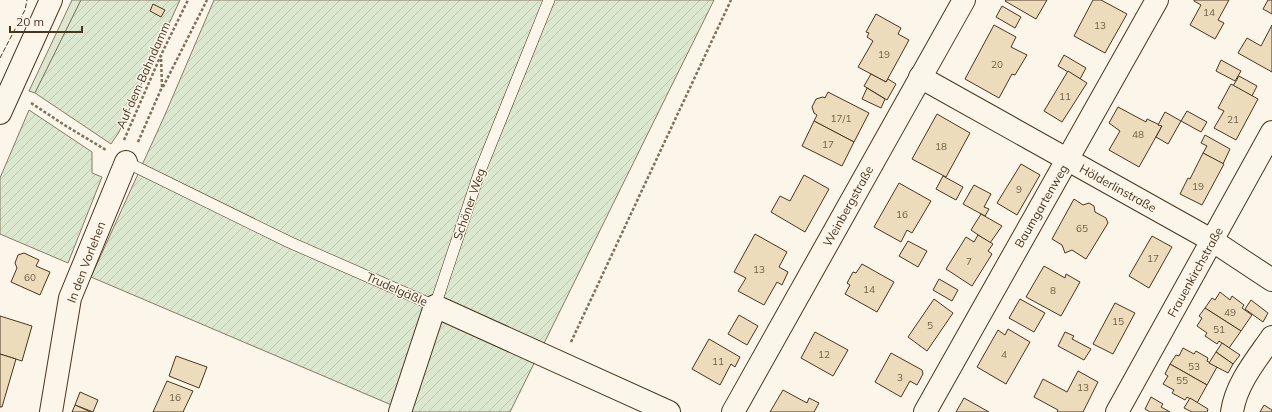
<svg xmlns="http://www.w3.org/2000/svg" width="1272" height="412" viewBox="0 0 1272 412" font-family="Mulish,sans-serif">
  <style>
    .grass { fill: #dce7d0; stroke: #887966 }
    .garden { fill: url(#garden-furrows); stroke: #887966 }
    .building { fill: #ecdcbc; stroke: #4a3520 }
    .lines { fill: none; stroke-linecap: round; stroke-linejoin: round }
    .service-casing { stroke: #4a3520; stroke-width: 12 }
    .minor-casing { stroke: #4a3520; stroke-width: 24 }
    .secondary-casing { stroke: #4a3520; stroke-width: 24 }
    .path { stroke: #7f6f5c; stroke-width: 2.5; stroke-dasharray: 3 2; stroke-linecap: butt }
    .service { stroke: #fbf6e9; stroke-width: 11 }
    .minor { stroke: #fbf6e9; stroke-width: 22 }
    .secondary { stroke: #fbf6e9; stroke-width: 22 }
    .fence { stroke: #4a3520; stroke-width: 1; stroke-dasharray: 5 2; stroke-linecap: butt }
    .labels { text-anchor: middle; dominant-baseline: central; stroke-width: 3; stroke-linejoin: round; paint-order: stroke }
    .number-label { font-size: 10px; fill: #725f47 }
    .street-label { font-size: 12px; fill: #4a3520; stroke: #fbf6e9 }
  </style>
  <defs>
    <pattern id="garden-furrows" width="10" height="10" patternUnits="userSpaceOnUse"><rect width="10" height="10" fill="#dce7d0"/><path d="M-1 1l2-2M0 10L10 0M9 11l2-2" fill="none" stroke="#bec7b2"/></pattern>
  </defs>
  <rect width="100%" height="100%" fill="#fbf6e9"/>
  <polygon class="grass" points="72,0 81,0 35,93 29,91"/>
  <g class="garden">
    <polygon points="81,0 180,0 119,132 111,144 35,93"/>
    <polygon points="214,0 714,0 510,412 408,412 91,277 164,117"/>
    <polygon points="29,110 92,152 92,173 102,177 68,263 0,234 0,178"/>
  </g>
  <g class="building">
    <polygon points="1006,0 1047,0 1036,19 1005,1"/>
    <polygon points="1093,0 1101,0 1127,14 1105,53 1074,36"/>
    <polygon points="1194,0 1229,0 1218,20 1224,23 1215,39 1190,25 1201,5 1194,1"/>
    <polygon points="1268,0 1272,0 1272,14 1263,9"/>
    <polygon points="153,4 165,10 161,17 150,11"/>
    <polygon points="1002,6 1021,17 1015,28 996,17"/>
    <polygon points="876,14 901,28 898,34 909,40 886,82 858,67 873,41 867,37 869,33 866,32"/>
    <polygon points="994,25 1016,37 1011,47 1027,55 1015,75 1012,74 999,98 965,79"/>
    <polygon points="1272,25 1272,72 1238,53 1247,38 1261,46"/>
    <polygon points="1064,55 1086,68 1080,79 1058,66"/>
    <polygon points="1221,60 1241,71 1235,81 1216,71"/>
    <polygon points="1068,71 1087,83 1062,122 1044,111"/>
    <polygon points="871,74 886,82 888,79 896,84 887,100 864,86"/>
    <polygon points="1239,76 1257,86 1252,96 1233,86"/>
    <polygon points="1231,84 1258,99 1236,140 1214,128 1224,111 1218,108"/>
    <polygon points="867,88 885,99 881,108 862,99"/>
    <polygon points="828,92 869,113 854,142 814,121 817,115 814,113 812,107 816,99 823,97 825,98"/>
    <polygon points="1118,107 1146,122 1147,119 1162,126 1139,167 1109,150 1120,131 1109,123"/>
    <polygon points="1187,111 1207,122 1201,132 1181,121"/>
    <polygon points="1165,112 1181,121 1168,144 1156,137 1162,126 1158,125"/>
    <polygon points="937,114 970,133 946,177 912,159"/>
    <polygon points="814,121 854,142 842,166 802,146"/>
    <polygon points="1205,135 1230,149 1223,164 1203,153 1207,146 1201,143"/>
    <polygon points="1203,153 1224,164 1202,205 1180,194 1188,178 1190,179"/>
    <polygon points="1021,164 1040,175 1017,215 997,203"/>
    <polygon points="804,175 829,189 805,232 771,212 780,196 790,201"/>
    <polygon points="943,176 963,187 956,200 936,189"/>
    <polygon points="899,183 931,201 912,233 907,230 901,242 874,227"/>
    <polygon points="974,185 991,194 984,207 989,209 985,216 963,204"/>
    <polygon points="1074,199 1083,205 1089,203 1094,206 1095,212 1106,218 1108,223 1086,259 1072,250 1065,253 1062,245 1052,239"/>
    <polygon points="981,214 1002,226 990,243 971,230"/>
    <polygon points="755,234 787,252 779,267 788,272 782,285 777,282 764,305 738,291 746,278 734,272"/>
    <polygon points="978,235 993,244 988,251 992,254 972,286 946,269 966,237 974,242"/>
    <polygon points="1152,236 1172,247 1149,288 1129,276"/>
    <polygon points="908,241 927,251 918,267 899,256"/>
    <polygon points="24,253 39,260 36,266 50,272 40,295 11,282 17,268 15,263 18,255"/>
    <polygon points="862,264 894,282 877,312 845,294 850,285 847,283 853,272 856,273"/>
    <polygon points="1044,266 1065,278 1066,274 1080,282 1061,316 1026,297"/>
    <polygon points="939,279 958,290 952,301 933,290"/>
    <polygon points="1220,292 1230,300 1232,296 1244,305 1242,308 1252,315 1241,331 1205,308 1212,298 1215,300"/>
    <polygon points="934,299 953,313 927,351 908,337"/>
    <polygon points="1020,299 1045,313 1034,332 1009,318"/>
    <polygon points="1251,300 1268,313 1263,322 1245,309"/>
    <polygon points="1115,303 1135,313 1113,354 1093,344"/>
    <polygon points="1205,308 1241,331 1229,348 1219,341 1217,344 1205,336 1207,333 1197,326 1202,318 1199,316"/>
    <polygon points="739,315 758,326 747,345 728,334"/>
    <polygon points="0,316 32,326 22,361 0,354"/>
    <polygon points="1008,329 1030,342 1006,384 977,367 998,330 1005,335"/>
    <polygon points="815,332 848,350 833,376 801,358"/>
    <polygon points="1065,332 1074,336 1072,339 1091,349 1084,360 1058,346"/>
    <polygon points="709,339 740,357 735,367 731,364 720,385 692,369"/>
    <polygon points="1222,343 1240,355 1233,364 1216,352"/>
    <polygon points="1183,348 1194,354 1196,351 1208,358 1207,361 1217,367 1207,385 1170,364 1176,355 1179,356"/>
    <polygon points="1216,352 1233,364 1228,373 1209,363"/>
    <polygon points="891,353 922,370 923,374 917,385 910,381 901,397 875,382"/>
    <polygon points="0,354 16,359 2,407 0,407"/>
    <polygon points="176,356 207,367 199,388 169,376"/>
    <polygon points="1170,364 1207,385 1197,403 1187,397 1185,400 1172,393 1174,390 1163,384 1168,376 1165,374"/>
    <polygon points="1078,371 1098,382 1083,412 1057,412 1058,410 1034,397 1043,379 1067,392"/>
    <polygon points="167,381 193,391 183,412 153,412"/>
    <polygon points="783,390 807,403 809,398 819,403 814,412 770,412"/>
    <polygon points="80,392 98,400 93,412 75,405"/>
    <polygon points="1151,397 1163,404 1161,407 1170,412 1150,412 1145,409"/>
    <polygon points="964,398 989,412 956,412"/>
    <polygon points="1190,398 1208,409 1207,412 1192,412 1184,408"/>
    <polygon points="75,405 91,412 72,412"/>
    <polygon points="1264,405 1272,410 1272,412 1260,412"/>
  </g>
  <g class="lines">
    <g class="service-casing">
      <polyline id="service" points="126,162 289,242 435,306 480,171 549,0"/>
    </g>
    <g class="minor-casing">
      <g id="minor">
        <polyline points="920,77 1213,241 1272,280"/>
        <polyline points="51,412 70,298 126,162"/>
        <polyline points="400,412 435,306 669,412"/>
        <polyline points="733,412 964,0"/>
        <polyline points="925,412 1157,0"/>
        <polyline points="1117,412 1272,132"/>
        <path d="M1232,412C1236,384 1256,360 1272,337"/>
      </g>
    </g>
    <g class="secondary-casing">
      <polyline id="secondary" points="0,113 51,0"/>
    </g>
    <g class="path">
      <polyline points="163,87 207,0"/>
      <polyline points="31,103 66,126 106,150"/>
      <polyline points="124,140 161,55 188,0"/>
      <polyline points="138,142 162,87 161,56"/>
      <polyline points="571,342 731,0"/>
    </g>
    <use href="#service" class="service"/>
    <use href="#minor" class="minor"/>
    <use href="#secondary" class="secondary"/>
    <polyline class="fence" points="0,58 25,10 27,0"/>
  </g>
  <g class="labels">
    <g class="number-label">
      <text x="1209" y="12">14</text>
      <text x="1100" y="25">13</text>
      <text x="884" y="54">19</text>
      <text x="997" y="64">20</text>
      <text x="1065" y="96">11</text>
      <text x="841" y="118">17/1</text>
      <text x="1233" y="119">21</text>
      <text x="1138" y="134">48</text>
      <text x="828" y="144">17</text>
      <text x="941" y="146">18</text>
      <text x="1198" y="186">19</text>
      <text x="1019" y="189">9</text>
      <text x="902" y="214">16</text>
      <text x="1082" y="228">65</text>
      <text x="1153" y="258">17</text>
      <text x="969" y="261">7</text>
      <text x="759" y="269">13</text>
      <text x="30" y="277">60</text>
      <text x="869" y="289">14</text>
      <text x="1053" y="290">8</text>
      <text x="1230" y="312">49</text>
      <text x="1118" y="321">15</text>
      <text x="930" y="325">5</text>
      <text x="1219" y="329">51</text>
      <text x="824" y="354">12</text>
      <text x="1004" y="354">4</text>
      <text x="718" y="361">11</text>
      <text x="1194" y="366">53</text>
      <text x="900" y="377">3</text>
      <text x="1182" y="380">55</text>
      <text x="1083" y="387">13</text>
      <text x="175" y="397">16</text>
    </g>
    <g class="street-label">
      <text transform="translate(143 75) rotate(-66)">Auf dem Bahndamm</text>
      <text transform="translate(1118 188) rotate(29)">Hölderlinstraße</text>
      <text transform="translate(469 204) rotate(-71)">Schöner Weg</text>
      <text transform="translate(848 206) rotate(-61)">Weinbergstraße</text>
      <text transform="translate(1041 206) rotate(-60)">Baumgartenweg</text>
      <text transform="translate(86 262) rotate(-69)">In den Vorlehen</text>
      <text transform="translate(1195 272) rotate(-61)">Frauenkirchstraße</text>
      <text transform="translate(397 289) rotate(24)">Trudelgäßle</text>
    </g>
  </g>
  <path d="M10 26v6h72v-6" fill="none" stroke="#4a3520" stroke-width="2"/>
  <text x="16" y="26" font-size="12" fill="#4a3520" stroke="#fbf6e9" stroke-width="3" paint-order="stroke">20 m</text>
</svg>
